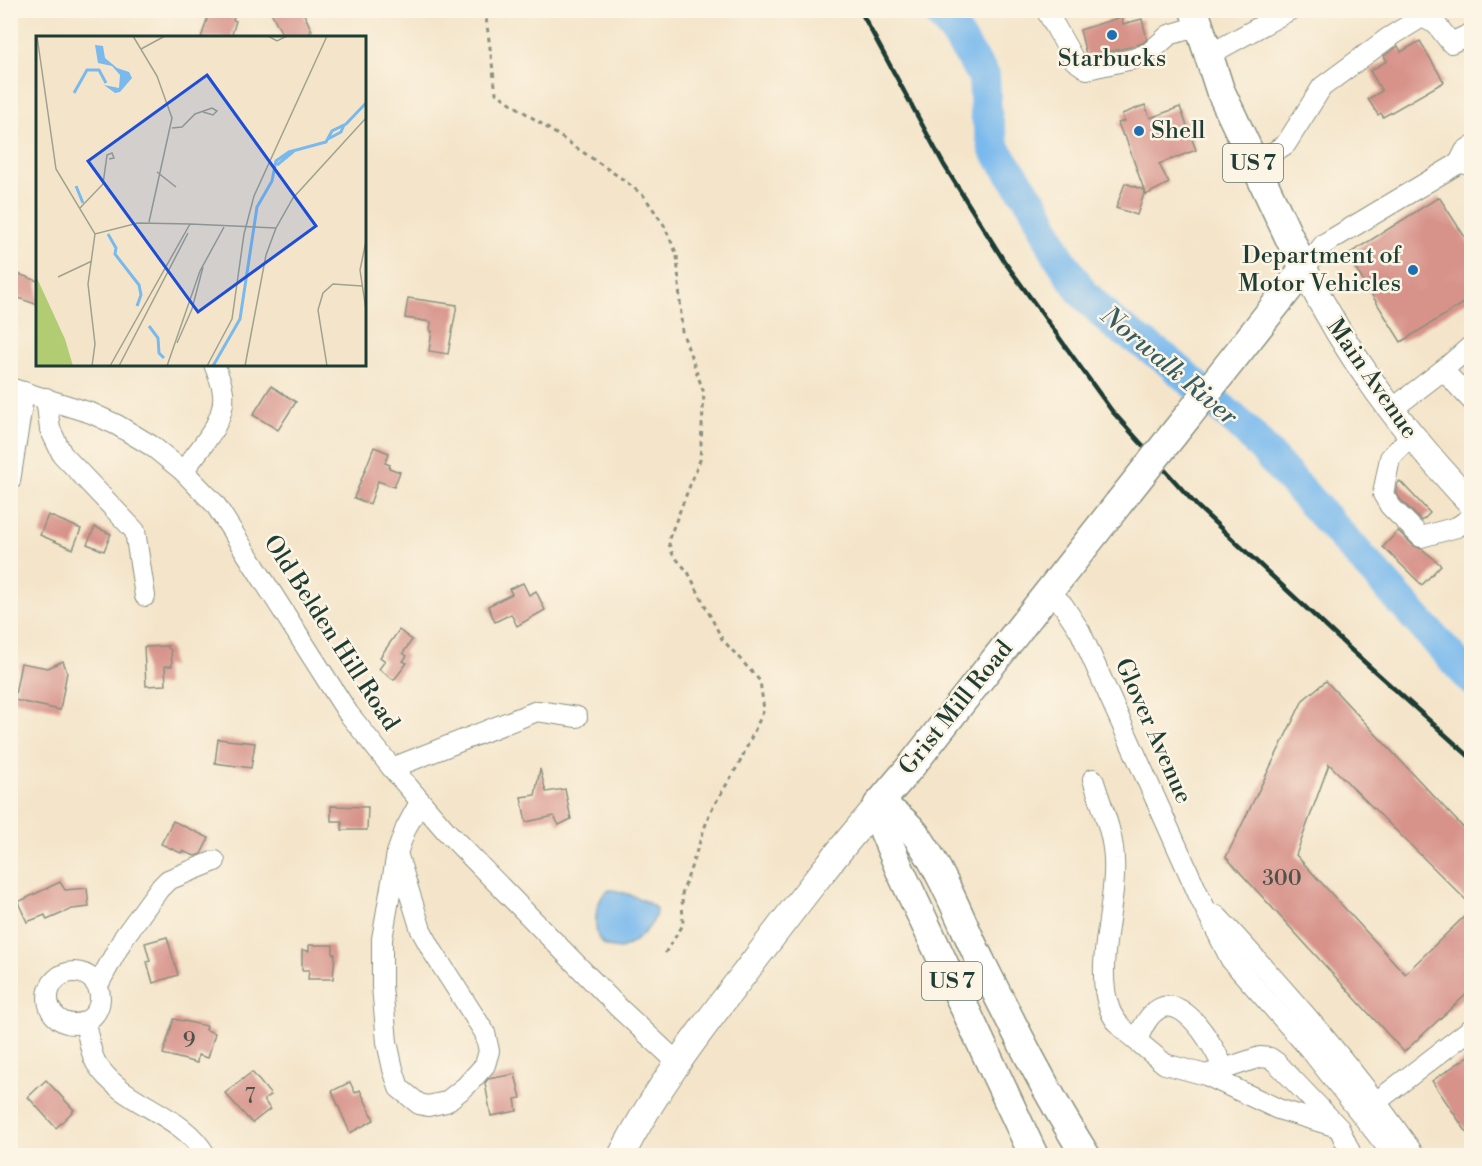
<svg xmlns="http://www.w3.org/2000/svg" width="1482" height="1166" viewBox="0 0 1482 1166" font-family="'Libre Bodoni',serif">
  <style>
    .water { fill: #79b9ed; stroke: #4c7b90; stroke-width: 1.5 }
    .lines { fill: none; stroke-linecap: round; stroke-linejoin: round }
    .river { stroke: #79b9ed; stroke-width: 32 }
    .building { fill: #d7938a }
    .minor-casing { stroke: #8a917f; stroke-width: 22 }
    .major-casing { stroke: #8a917f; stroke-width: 28 }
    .highway-casing { stroke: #8a917f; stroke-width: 31 }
    .path { stroke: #8a917f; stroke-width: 3; stroke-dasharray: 4.5 4.5; stroke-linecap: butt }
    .minor { stroke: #fff; stroke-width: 20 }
    .major { stroke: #fff; stroke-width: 26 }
    .highway { stroke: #fff; stroke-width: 28 }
    .rail { stroke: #1f3d34; stroke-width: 4.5 }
    .highway-bridge-casing { stroke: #8a917f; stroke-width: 31; stroke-linecap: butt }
    .highway-bridge { stroke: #fff; stroke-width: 28 }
    .poi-dot { fill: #1f6fb2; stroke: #fcf5e5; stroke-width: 2 }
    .labels { text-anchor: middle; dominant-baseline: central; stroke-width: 5; stroke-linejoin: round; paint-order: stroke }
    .number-label { font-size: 21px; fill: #4d524a }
    .shield { fill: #fcf5e5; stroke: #617469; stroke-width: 1.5 }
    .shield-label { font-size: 22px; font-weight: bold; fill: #1f3d34 }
    .poi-label { font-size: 24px; fill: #1f3d34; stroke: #fcf5e5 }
    .street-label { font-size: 24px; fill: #1f3d34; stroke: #fcf5e5 }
    .water-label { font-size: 26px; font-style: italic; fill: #365c62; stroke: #fcf5e5 }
    .inset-river { fill: none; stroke: #79b9ed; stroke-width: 3 }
    .inset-road { fill: none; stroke: #9fa28e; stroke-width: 1.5 }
    .view { fill: #1d4ed8; fill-opacity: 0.15; stroke: #1d4ed8; stroke-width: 3 }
    .inset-edge { fill: none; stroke: #1f3d34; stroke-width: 3 }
  </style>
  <rect width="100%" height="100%" fill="#fcf5e5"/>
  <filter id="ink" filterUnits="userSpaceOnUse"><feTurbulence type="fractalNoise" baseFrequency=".0167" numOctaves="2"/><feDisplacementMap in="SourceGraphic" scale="12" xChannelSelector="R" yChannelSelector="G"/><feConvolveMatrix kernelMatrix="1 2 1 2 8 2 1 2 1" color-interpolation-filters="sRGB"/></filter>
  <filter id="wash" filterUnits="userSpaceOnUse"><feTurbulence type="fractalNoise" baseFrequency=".008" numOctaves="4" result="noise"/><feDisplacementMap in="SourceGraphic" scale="24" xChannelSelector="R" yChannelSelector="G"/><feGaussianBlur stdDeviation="1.35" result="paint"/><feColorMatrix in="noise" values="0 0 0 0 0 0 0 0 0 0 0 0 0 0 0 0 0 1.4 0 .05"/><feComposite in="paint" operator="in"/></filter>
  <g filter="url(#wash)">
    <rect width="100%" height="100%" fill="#f4e5ca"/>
    <path class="water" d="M610,890C618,889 651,902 656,909C657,925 634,944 620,949C613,948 607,948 602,943C591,932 595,895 610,890Z"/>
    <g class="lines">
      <polyline class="river" points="937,10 957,35 984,77 986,113 994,148 1035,207 1057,254 1082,292 1114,324 1166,359 1246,430 1472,680"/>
    </g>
    <g id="blocks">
      <g class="building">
        <polygon points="210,10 236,10 233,20 236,21 231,38 201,38"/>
        <polygon points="270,10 302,10 312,31 310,32 313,38 284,38"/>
        <polygon points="1121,17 1123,24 1142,19 1147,39 1143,43 1130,47 1090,56 1086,54 1080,30"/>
        <polygon points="1420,41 1444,82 1383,117 1381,113 1378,115 1368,99 1382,91 1370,71 1387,61 1384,56 1398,46 1401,52"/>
        <polygon points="1145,105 1150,118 1180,107 1196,150 1159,164 1169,183 1146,195 1145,191 1137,215 1116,208 1125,183 1144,190 1125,136 1123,136 1118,123 1124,121 1122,114"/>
        <polygon points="1439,197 1472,248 1472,298 1401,342 1347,255"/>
        <polygon points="10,271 38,281 38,305 10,295"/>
        <polygon points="408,298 457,305 448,354 429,351 432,331 430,331 431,322 405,318"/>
        <polygon points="271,386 296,402 278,430 253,415"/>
        <polygon points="374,447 389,453 385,463 390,465 389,468 400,472 394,487 378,481 370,504 354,498"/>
        <polygon points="1400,481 1430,513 1422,521 1400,499 1396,492 1397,484"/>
        <polygon points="48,515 81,529 73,549 40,535"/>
        <polygon points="95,527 111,534 104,551 87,544"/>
        <polygon points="1398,531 1413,545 1422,549 1441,565 1422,585 1383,547"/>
        <polygon points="523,583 529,595 536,591 545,610 517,626 511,614 495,622 488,606 512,594 509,589"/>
        <polygon points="399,630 412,640 403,653 407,656 403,661 407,663 394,680 379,669 385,661 380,657"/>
        <polygon points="168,646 168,648 171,650 172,666 165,666 166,685 146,686 144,647"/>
        <polygon points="63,661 67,672 60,710 14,700 21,663 48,668"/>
        <polygon points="1326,681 1472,837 1472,906 1329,764 1296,855 1405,974 1472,909 1472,989 1404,1052 1226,857 1303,700"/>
        <polygon points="218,739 255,743 251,768 215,763"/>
        <polygon points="540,769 546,792 565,789 571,819 559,825 554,816 526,822 521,797 535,795"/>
        <polygon points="331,806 368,807 367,830 342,830 342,821 331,821"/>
        <polygon points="173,821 209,838 201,854 195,856 182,851 181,853 161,844"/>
        <polygon points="60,882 65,890 87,888 89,907 72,909 47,920 45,915 27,922 18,902"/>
        <polygon points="167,937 178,975 153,983 147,962 150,961 145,943"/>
        <polygon points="309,945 333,945 333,954 335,954 333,979 308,979 309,970 302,970 302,950 309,951"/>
        <polygon points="174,1019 207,1026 206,1030 215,1033 208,1058 198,1055 197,1063 163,1054"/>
        <polygon points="1472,1054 1472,1140 1432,1081"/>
        <polygon points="252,1072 271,1095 264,1100 270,1109 252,1123 225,1093"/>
        <polygon points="515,1074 521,1098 515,1099 517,1111 491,1116 485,1083 488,1079"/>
        <polygon points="46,1080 74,1110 56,1128 28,1097"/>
        <polygon points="350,1082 355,1093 360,1090 374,1120 350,1133 332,1091"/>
      </g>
    </g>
  </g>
  <g filter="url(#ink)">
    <use href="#blocks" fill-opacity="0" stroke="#8a917f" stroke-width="1.5"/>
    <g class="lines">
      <g class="minor-casing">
        <g id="minor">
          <polyline points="1046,10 1074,60 1087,69 1133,59 1149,53 1169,35 1199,26"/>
          <polyline points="1207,56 1290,10"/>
          <polyline points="1254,165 1286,144 1322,87 1388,38 1422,17 1436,24 1451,43 1472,33"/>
          <polyline points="1471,165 1459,163 1465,151 1472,146"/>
          <polyline points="1304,269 1324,244 1459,163"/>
          <polyline points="1443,370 1472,345"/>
          <polyline points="10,388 91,413 117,425 152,446 183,471 215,504 348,713 392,768 446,831 619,1008 677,1062"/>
          <polyline points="46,398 50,429 62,454 135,531 145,596"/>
          <polyline points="1391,410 1443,370 1472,401"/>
          <polyline points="1411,436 1390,458 1383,494 1390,506 1421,537 1457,527 1472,517"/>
          <path d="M183,471C200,448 230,418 222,387C220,379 217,372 214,364"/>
          <polyline points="10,481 24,392"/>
          <polyline points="1049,591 1063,605 1080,631 1200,898 1231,960 1312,1052 1394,1156"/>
          <polyline points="392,768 537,711 577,717"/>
          <path d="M1093,779C1101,805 1113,832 1114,859C1117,907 1093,966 1110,1010C1115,1023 1126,1032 1137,1041"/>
          <polyline points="397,853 421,930 433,952 485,1033 489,1051 485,1065 466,1086 446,1102 428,1106 419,1104 399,1088 393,1069 387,1042 382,986 382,939 397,853 406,828 420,802"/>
          <path d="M1216,915C1287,992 1356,1070 1415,1156"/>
          <circle cx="74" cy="998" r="26"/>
          <polyline points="98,985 124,937 159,889 168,880 215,861"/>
          <path d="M85,1022C88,1035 90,1052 96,1063C123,1106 182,1112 206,1156"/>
          <path d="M1224,1069C1206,1029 1164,967 1137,1041L1165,1064L1206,1075L1260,1057L1270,1058L1277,1063L1339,1128L1352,1156"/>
          <polyline points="1206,1075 1278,1109 1334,1126"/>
          <polyline points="1367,1109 1472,1028"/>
        </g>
      </g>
      <g class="major-casing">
        <g id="major">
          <path d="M1304,269C1349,360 1403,430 1472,504"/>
          <path d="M621,1156C655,1090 699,1032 744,974C788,916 831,859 878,805"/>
        </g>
      </g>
      <g class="highway-casing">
        <g id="highway">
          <polyline points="1188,416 1304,269 1220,90 1194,10"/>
          <path d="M878,805C896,813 908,823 919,839C942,873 958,913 975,950C1010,1020 1044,1089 1086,1156"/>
          <polyline points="878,805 912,765 1118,504"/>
          <polyline points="878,805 884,832 900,870 1034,1156"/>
        </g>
      </g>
      <polyline class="path" points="485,10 496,93 621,178 644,196 664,225 677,255 682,331 704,393 700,460 668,541 673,555 688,572 722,639 760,681 764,710 740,762 710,812 682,894 683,925 665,953"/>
      <use href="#minor" class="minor"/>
      <use href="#major" class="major"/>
      <use href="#highway" class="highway"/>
      <polyline class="rail" points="860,10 944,165 1004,261 1112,411 1197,506 1349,648 1472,759"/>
      <g class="highway-bridge-casing">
        <polyline id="highway-bridge" points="1118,504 1188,416"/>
      </g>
      <use href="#highway-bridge" class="highway-bridge"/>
    </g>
  </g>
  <g class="poi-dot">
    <circle cx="1112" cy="35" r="6"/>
    <circle cx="1139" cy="131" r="6"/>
    <circle cx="1413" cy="270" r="6"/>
  </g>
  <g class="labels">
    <g class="number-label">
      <text x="1282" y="879">300</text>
      <text x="189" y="1041">9</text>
      <text x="250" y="1097">7</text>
    </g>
    <g class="shield">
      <rect x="1223" y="144" width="60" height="38" rx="4.5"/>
      <rect x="922" y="962" width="60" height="38" rx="4.5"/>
    </g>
    <g class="shield-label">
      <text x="1253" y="163">US 7</text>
      <text x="952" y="981">US 7</text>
    </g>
    <g class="poi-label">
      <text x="1112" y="59">Starbucks</text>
      <text x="1151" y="131" text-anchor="start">Shell</text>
      <text x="1401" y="256" text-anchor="end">Department of<tspan x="1401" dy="28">Motor Vehicles</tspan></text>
    </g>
    <g class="street-label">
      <text transform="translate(1372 379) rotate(55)">Main Avenue</text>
      <text transform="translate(331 633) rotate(57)">Old Belden Hill Road</text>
      <text transform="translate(956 708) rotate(-51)">Grist Mill Road</text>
      <text transform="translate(1153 731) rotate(66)">Glover Avenue</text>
    </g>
    <g class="water-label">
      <text transform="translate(1169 366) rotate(40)">Norwalk River</text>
    </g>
  </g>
  <g transform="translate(36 36)">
    <rect width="330" height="330" fill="#f4e5ca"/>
    <path d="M0,240L29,303L37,330H0Z" fill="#b1cc72"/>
    <path d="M59,9L67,10L69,22L81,32L93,36L96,42L84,56L79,57L68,49L83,52L84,39L76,30L62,27Z" fill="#79b9ed"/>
    <path class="inset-river" d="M38,57L51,34H63L70,47M292,103L305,96L308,89M241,129L258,115M40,150L47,167M72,198L80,212L79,218L103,249L105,259L101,270M113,290L122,302L123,317L128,322M177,330L204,283L221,171L236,145L240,125L253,116L290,106L296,95L310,88L330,67"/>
    <path class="inset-road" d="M1,0L20,133L59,198L102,187L154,188M97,0L121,40L136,82L113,186M232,0L241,5L251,0M105,13L129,0M136,92L146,91L159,78L176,72L181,75L177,79L167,76M121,136L140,151M44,172L67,148L71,119L76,117L78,122L73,123M154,188L240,192L257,162L330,82M330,205L324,234L330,274M22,241L56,225M141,307L156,273L167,231M56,330L59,308L52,248L59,198M74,330L154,188M83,330L152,197M131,330L164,235L188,191M171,330L196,283L208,198L218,160L291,0M209,330L230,219L240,192M291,330L282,274L287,257L297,248L326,250"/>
    <path class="view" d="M171,39L280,190L162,276L52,125Z"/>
    <rect width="330" height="330" class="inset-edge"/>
  </g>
  <rect width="1482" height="1166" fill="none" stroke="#fcf5e5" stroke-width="36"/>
</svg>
